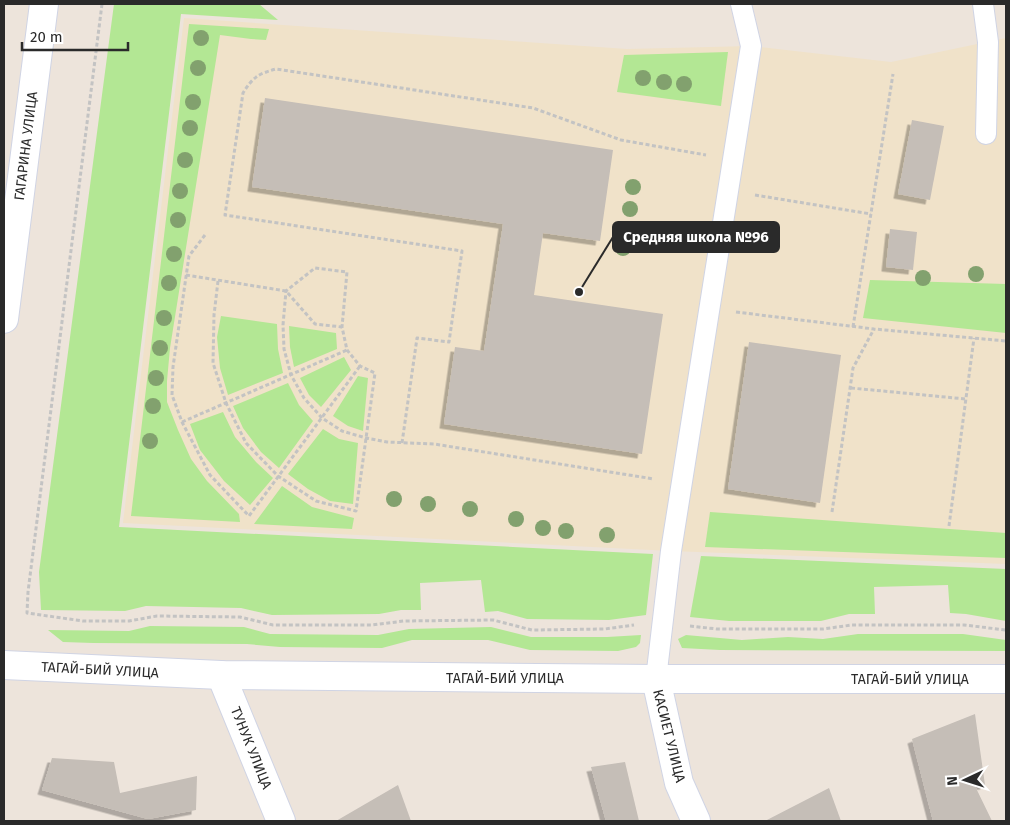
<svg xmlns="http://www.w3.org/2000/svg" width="1010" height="825" viewBox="0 0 1010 825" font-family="'Fira Sans',sans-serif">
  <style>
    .education { fill: #f0e2c9 }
    .green { fill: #b3e794 }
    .building { fill: #c5beb7; filter: url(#shadow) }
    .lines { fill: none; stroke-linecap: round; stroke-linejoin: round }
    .service-casing { stroke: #d0d4e4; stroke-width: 22 }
    .minor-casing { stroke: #d0d4e4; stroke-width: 30 }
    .tertiary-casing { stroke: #d0d4e4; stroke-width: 30 }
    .secondary-casing { stroke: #d0d4e4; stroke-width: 30 }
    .path { stroke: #c3c3c3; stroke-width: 3; stroke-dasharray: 4 2.5; stroke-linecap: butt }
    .service { stroke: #fff; stroke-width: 20 }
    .minor { stroke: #fff; stroke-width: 28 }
    .tertiary { stroke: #fff; stroke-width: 28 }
    .secondary { stroke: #fff; stroke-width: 28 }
    .tree { fill: #82a16e }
    .labels { text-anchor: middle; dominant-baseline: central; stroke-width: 4; stroke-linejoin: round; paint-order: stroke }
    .street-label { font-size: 14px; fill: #2a2a2a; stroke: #fff }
    .leader { fill: none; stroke: #2a2a2a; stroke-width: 2 }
    .callout-dot { fill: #2a2a2a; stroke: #fff; stroke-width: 2 }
    .callout { fill: #2a2a2a; stroke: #2a2a2a; stroke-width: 2 }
    .callout-label { font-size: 15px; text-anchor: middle; font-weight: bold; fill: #fff }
  </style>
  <defs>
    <filter id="shadow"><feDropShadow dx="-4.5" dy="4.5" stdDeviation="0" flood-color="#0004"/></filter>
  </defs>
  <rect width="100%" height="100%" fill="#ede4db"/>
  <polygon class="education" points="184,18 627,49 751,46 891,62 1006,38 1006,564 671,551 123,523"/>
  <g class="green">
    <polygon points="114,4 259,4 278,20 181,14 119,527 653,554 646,615 609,620 527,619 498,611 485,612 481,580 420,583 421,610 401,610 379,614 272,615 241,608 146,606 125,611 41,610 39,572"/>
    <polygon points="189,24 269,29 266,40 251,39 220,35 170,348 167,381 167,402 178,430 191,459 207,481 239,514 240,522 131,516"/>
    <polygon points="728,52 721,106 617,92 624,55"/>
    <polygon points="870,280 1006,284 1006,333 863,318"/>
    <polygon points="221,316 277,324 278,349 283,373 228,395 220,368 217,337"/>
    <polygon points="289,326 336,333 337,349 294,367 290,347"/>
    <polygon points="344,357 351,370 321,407 309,395 300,378"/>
    <polygon points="358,376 368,378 363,431 348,426 333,416"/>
    <polygon points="288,383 299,405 313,421 279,468 261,452 243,428 233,406"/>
    <polygon points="223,412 235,437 256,462 273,478 250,505 224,481 200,450 190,424"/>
    <polygon points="323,429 339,439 358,443 353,504 330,501 308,489 288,474"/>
    <polygon points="282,486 312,507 354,518 352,529 254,524"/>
    <polygon points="710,512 1006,533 1006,558 705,547"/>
    <polygon points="701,556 1006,569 1006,621 966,614 950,613 948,585 874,587 875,614 849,614 821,621 729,621 690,617"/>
    <polygon points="150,626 244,627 270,634 378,635 409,629 491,627 531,637 607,637 641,635 640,643 636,647 618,651 530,650 488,640 412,640 382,648 280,647 247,644 93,643 63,642 48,630 129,631"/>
    <polygon points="858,634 963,634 1006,640 1006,651 720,650 682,648 678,639 686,635 742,640 788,637 823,639"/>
  </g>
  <g class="building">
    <polygon points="265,98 613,150 600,241 543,233 534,295 663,314 642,454 444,424 455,347 484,351 503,224 252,187"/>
    <polygon points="912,120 944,126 930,200 898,194"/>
    <polygon points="890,229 917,232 913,270 886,267"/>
    <polygon points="749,342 841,355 820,503 728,489"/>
    <polygon points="975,714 985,785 975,786 992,821 933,821 912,739"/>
    <polygon points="52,758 114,762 120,793 197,776 196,810 148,819 42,790"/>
    <polygon points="625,762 639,821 606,821 591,767"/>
    <polygon points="398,785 411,821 336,821"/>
    <polygon points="829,788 841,821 765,821"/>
  </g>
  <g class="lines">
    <g class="service-casing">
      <g id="service">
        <polyline points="983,4 988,42 986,134"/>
        <polyline points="656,679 671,551 751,46 741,4"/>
      </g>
    </g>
    <g class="minor-casing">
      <g id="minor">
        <polyline points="221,675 281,821"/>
        <polyline points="656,679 679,783 696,821"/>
      </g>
    </g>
    <g class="tertiary-casing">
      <polyline id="tertiary" points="4,665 221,675 656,679 1006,679"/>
    </g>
    <g class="secondary-casing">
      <polyline id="secondary" points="4,319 44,4"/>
    </g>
    <g class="path">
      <polyline points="102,4 28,592 27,613 83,621 129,621 157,616 240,617 273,625 372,625 404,621 493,620 532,630 605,629 634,625"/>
      <polyline points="755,195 871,214"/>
      <polyline points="205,235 189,256 173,367 172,395 182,422 210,475 249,516 360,366"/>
      <polyline points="186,275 286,291 315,324 342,327"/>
      <polyline points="218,281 214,315 213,363 226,403 246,443 278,476 316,501 356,511 375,373 360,366 347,350 342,327 347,272 315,268 286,291 283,325 284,349 291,375 304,398 322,418 342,431 366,438 387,442 434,444 654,479"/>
      <polyline points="736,312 874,329 1006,341"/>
      <polyline points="853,327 893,74"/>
      <polyline points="851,388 966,399"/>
      <polyline points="182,422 347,350"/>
      <path d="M402,443L417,338L449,342L462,251L225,215L243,93C253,77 258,74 276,69L533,108L621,140L706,155"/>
      <polyline points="832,512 853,368 874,329"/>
      <polyline points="949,526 974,338"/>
      <polyline points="690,626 717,629 823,629 852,625 964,625 1006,630"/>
    </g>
    <use href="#service" class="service"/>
    <use href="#minor" class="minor"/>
    <use href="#tertiary" class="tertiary"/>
    <use href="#secondary" class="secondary"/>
  </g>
  <g class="tree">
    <circle cx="201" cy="38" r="8"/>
    <circle cx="198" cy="68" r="8"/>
    <circle cx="643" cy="78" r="8"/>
    <circle cx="664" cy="82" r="8"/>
    <circle cx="684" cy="84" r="8"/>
    <circle cx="193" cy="102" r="8"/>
    <circle cx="190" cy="128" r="8"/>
    <circle cx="185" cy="160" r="8"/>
    <circle cx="633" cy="187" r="8"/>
    <circle cx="180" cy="191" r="8"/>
    <circle cx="630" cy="209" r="8"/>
    <circle cx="178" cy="220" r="8"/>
    <circle cx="623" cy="248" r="8"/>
    <circle cx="174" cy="254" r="8"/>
    <circle cx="976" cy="274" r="8"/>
    <circle cx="923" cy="278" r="8"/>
    <circle cx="169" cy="283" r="8"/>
    <circle cx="164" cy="318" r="8"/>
    <circle cx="160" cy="348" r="8"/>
    <circle cx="156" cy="378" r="8"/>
    <circle cx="153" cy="406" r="8"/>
    <circle cx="150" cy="441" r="8"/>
    <circle cx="394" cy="499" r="8"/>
    <circle cx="428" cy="504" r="8"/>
    <circle cx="470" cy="509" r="8"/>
    <circle cx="516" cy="519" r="8"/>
    <circle cx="543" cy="528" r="8"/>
    <circle cx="566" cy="531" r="8"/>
    <circle cx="607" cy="535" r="8"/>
  </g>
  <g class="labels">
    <g class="street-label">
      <text transform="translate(26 146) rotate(-83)">ГАГАРИНА УЛИЦА</text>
      <text transform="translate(100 670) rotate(3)">ТАГАЙ-БИЙ УЛИЦА</text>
      <text x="505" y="678">ТАГАЙ-БИЙ УЛИЦА</text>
      <text x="910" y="679">ТАГАЙ-БИЙ УЛИЦА</text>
      <text transform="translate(669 736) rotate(76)">КАСИЕТ УЛИЦА</text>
      <text transform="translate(251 748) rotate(68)">ТУНУК УЛИЦА</text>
    </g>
  </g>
  <path class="leader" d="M579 292L613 237"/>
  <circle class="callout-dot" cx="579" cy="292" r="5"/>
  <rect class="callout" x="613" y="222" width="166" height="30" rx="5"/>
  <g class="callout-label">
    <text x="696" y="242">Средняя школа №96</text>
  </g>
  <rect width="1010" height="825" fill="none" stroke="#2a2a2a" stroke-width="10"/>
  <g transform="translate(965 780) rotate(266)" stroke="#ffffff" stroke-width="4" paint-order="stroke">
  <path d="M0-4L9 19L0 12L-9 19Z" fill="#2a2a2a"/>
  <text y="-8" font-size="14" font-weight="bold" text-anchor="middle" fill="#2a2a2a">N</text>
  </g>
  <path d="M22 42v8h106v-8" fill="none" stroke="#2a2a2a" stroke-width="2.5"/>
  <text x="30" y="42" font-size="15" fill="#2a2a2a" stroke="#ffffff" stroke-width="4" paint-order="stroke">20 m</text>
</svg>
